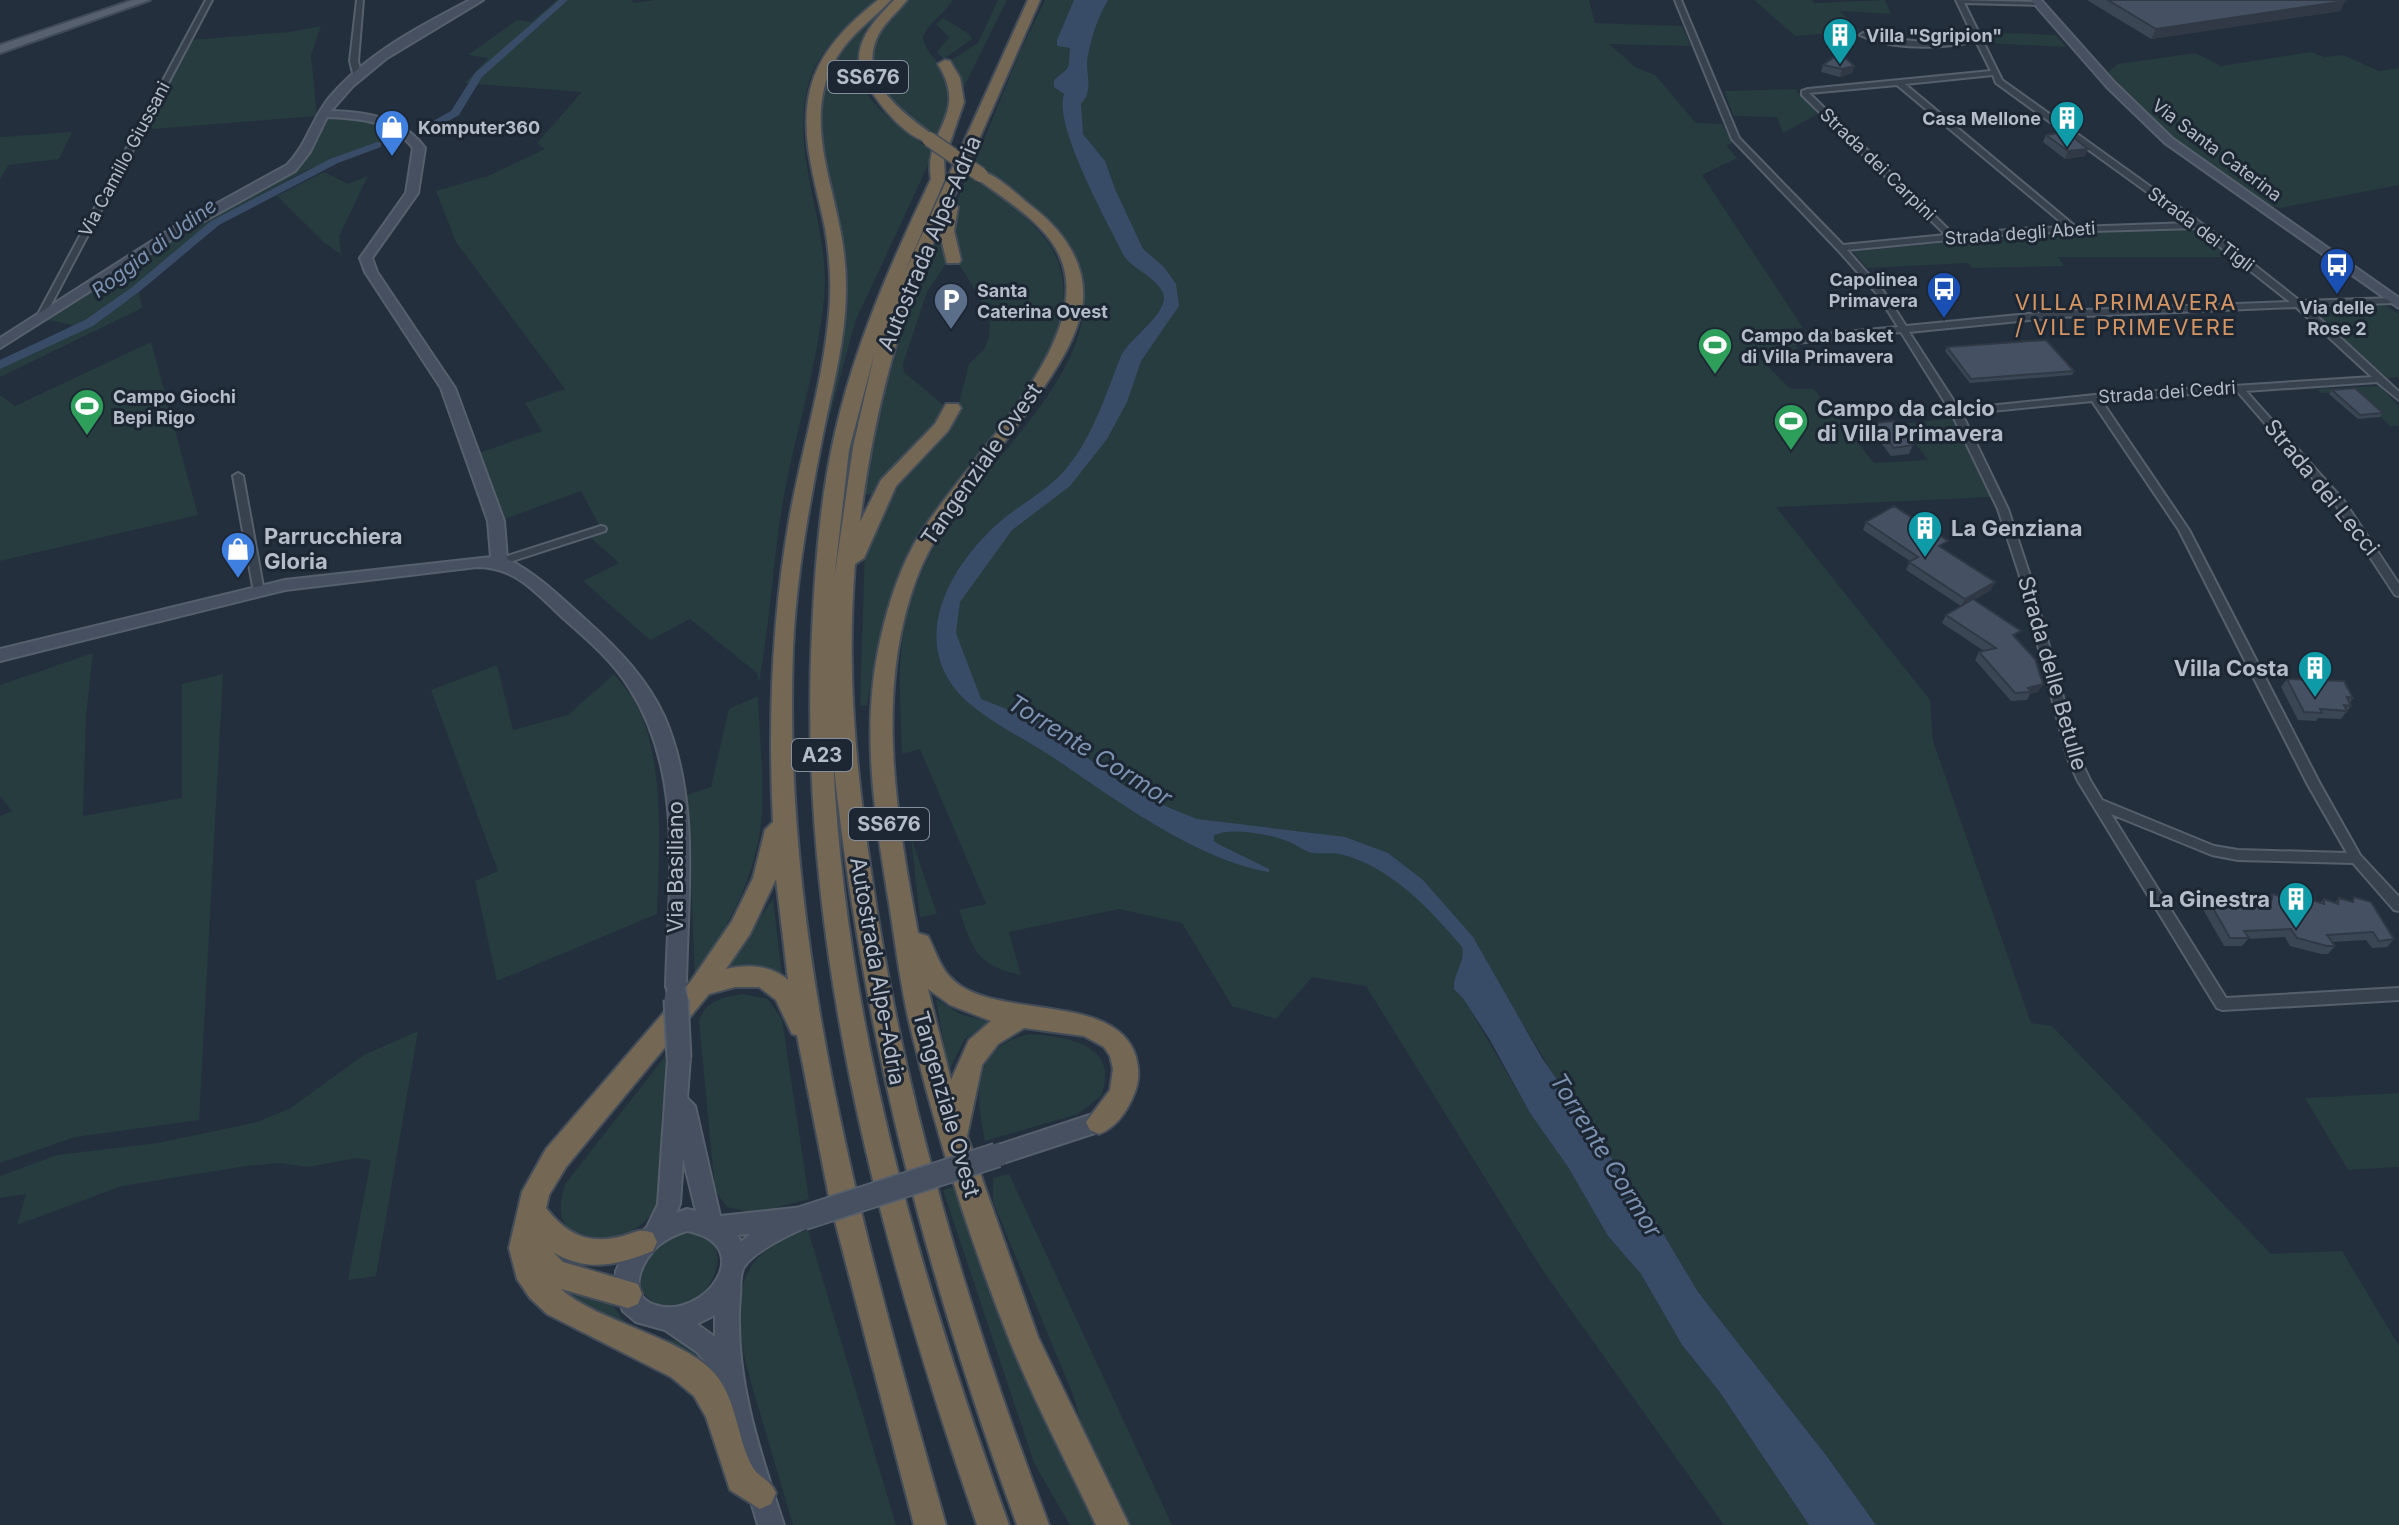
<svg xmlns="http://www.w3.org/2000/svg" width="2399" height="1525" viewBox="0 0 2399 1525" font-family="Inter,sans-serif">
  <style>
    .green { fill: #263c3f }
    .water { fill: #394c67 }
    .lines { fill: none; stroke-linecap: round; stroke-linejoin: round }
    .canal { fill: #394c67; fill-rule: evenodd }
    .street-casing { stroke: #565f6c; stroke-width: 4 }
    .secondary-casing { stroke: #565f6c; stroke-width: 4 }
    .primary-casing { stroke: #414a57; stroke-width: 4 }
    .highway-casing { stroke: #434c59; stroke-width: 4 }
    .street { fill: #38414e; fill-rule: evenodd }
    .secondary { fill: #465061; fill-rule: evenodd }
    .primary { fill: #56606e; fill-rule: evenodd }
    .highway { fill: #746855; fill-rule: evenodd }
    .secondary-bridge-far1-casing { stroke: #565f6c; stroke-width: 22; stroke-linecap: butt }
    .secondary-bridge-casing { stroke: #565f6c; stroke-width: 27; stroke-linecap: butt }
    .highway-bridge-casing { stroke: #434c59; stroke-width: 17; stroke-linecap: butt }
    .secondary-bridge-far1 { stroke: #465061; stroke-width: 18 }
    .secondary-bridge { stroke: #465061; stroke-width: 23 }
    .highway-bridge { stroke: #746855; stroke-width: 14 }
    .wall { fill: #3b4654 }
    .shaded-wall { fill: #303945 }
    .building { fill: #455162; stroke: #303945; stroke-width: 2 }
    .labels { text-anchor: middle; dominant-baseline: central; stroke-width: 6; stroke-linejoin: round; paint-order: stroke }
    .far-poi-label { font-size: 18px; font-weight: bold; fill: #b4bcc9; stroke: #1d2633; text-anchor: start }
    .far-street-label { font-size: 18px; fill: #b4bcc9; stroke: #1d2633 }
    .shield { fill: #1d2633; stroke: #878f9c; stroke-width: 2 }
    .shield-label { font-size: 20px; font-weight: bold; fill: #b4bcc9 }
    .far-water-label { font-size: 20px; font-style: italic; fill: #7c92b1; stroke: #1d2633 }
    .street-label { font-size: 22px; fill: #b4bcc9; stroke: #1d2633 }
    .far-quarter-label { font-size: 22px; letter-spacing: 2px; fill: #d59563; stroke: #1d2633 }
    .poi-label { font-size: 22px; font-weight: bold; fill: #b4bcc9; stroke: #1d2633; text-anchor: start }
    .water-label { font-size: 24px; font-style: italic; fill: #7c92b1; stroke: #1d2633 }
  </style>
  <rect width="100%" height="100%" fill="#242f3e"/>
  <g class="green">
    <path d="M557,0H632L633,3L655,0H876C846,25 813,53 806,95C793,163 831,230 824,299C817,368 795,434 783,501C773,561 770,622 759,682L757,673L690,619L650,640L583,581L619,563L582,530L599,525L581,491L502,520L479,453L542,431L525,403L565,389L456,242L436,191L488,176L545,149L537,143L582,92L465,83L488,58L468,55L517,20L531,22Z"/>
    <path d="M892,0H896C821,72 869,105 934,152L855,322L820,453H817L840,324L821,144L820,105L829,70L839,54L868,20Z"/>
    <path d="M906,0H953C944,15 928,22 923,38C925,50 934,57 941,66C960,89 947,116 939,141L888,103L869,66L879,32Z"/>
    <polygon points="998,0 1007,0 962,91 950,61 978,43"/>
    <path d="M1045,0H1589L1595,23L1682,26L1691,46L1609,44L1635,67L1655,75L1696,123L1722,124L1733,143L1726,145L1737,158L1702,175L1803,328L1784,329L1798,349L1757,356L1791,389H1814L1874,463L1928,460L1900,424L1954,418L1991,497L1776,507L1930,700L1933,741L2031,1023L2052,1026L2271,1254L2342,1251L2399,1346V1525H1876L1826,1455L1698,1292L1658,1225L1566,1096L1523,1024L1470,1009L1530,1113L1568,1167L1608,1236L1641,1274L1682,1345L1719,1391L1809,1525H1724L1543,1271L1366,986L1312,977L1276,1019L1232,1006L1182,923L1119,909L1009,932L1021,975C977,966 973,950 959,910L986,904L920,749L902,754C900,686 893,634 923,569C935,544 950,518 967,496C1019,431 1131,327 1063,238C1040,208 1005,187 974,164L1019,54Z"/>
    <polygon points="1754,0 1811,0 1815,3 1885,0 1891,14 1840,11 1859,31 1795,36"/>
    <polygon points="943,18 969,34 972,39 944,59 937,52 949,37 936,24"/>
    <polygon points="321,26 311,55 317,116 154,129 144,126 191,40 289,32"/>
    <polygon points="1982,32 2056,35 2066,47 1987,43"/>
    <polygon points="2311,52 2324,57 2343,55 2379,71 2399,68 2399,185 2280,208 2270,206 2153,123 2108,72 2118,64 2195,53 2221,66"/>
    <polygon points="1795,89 1820,113 1783,133 1777,117 1734,116 1724,91"/>
    <polygon points="328,118 372,122 398,137 305,171 228,213 201,230 132,289 76,326 44,319 153,249 291,171 321,120"/>
    <polygon points="72,132 59,159 8,165 0,180 0,137"/>
    <polygon points="324,172 348,184 368,176 339,236 341,254 326,244 277,196"/>
    <path d="M967,175C996,194 1026,213 1047,241C1109,329 981,443 936,511C898,571 878,635 867,705L860,706L865,547L895,480L956,415L969,364L984,349L989,337L990,321L984,305L956,259L952,215Z"/>
    <polygon points="2193,228 2232,257 2058,257 2064,266 1972,268 1968,263 1867,268 1853,252 2015,235"/>
    <path d="M938,239L947,262L927,292L903,364L904,372L942,404L943,414L936,426L906,452L874,495L865,494C878,405 902,322 938,239Z"/>
    <polygon points="139,293 142,308 0,377 0,367 92,324"/>
    <polygon points="2382,303 2399,314 2399,377 2387,378 2307,306"/>
    <polygon points="151,342 198,515 0,561 0,395 15,406"/>
    <polygon points="2379,386 2399,406 2399,426 2390,426 2373,409 2374,405 2364,401 2355,392 2321,393 2318,389"/>
    <polygon points="93,653 86,716 83,816 182,798 182,684 223,674 199,1120 75,1137 0,1163 0,816 12,811 0,796 0,685"/>
    <path d="M497,665L513,730L568,715L614,674C621,683 630,693 636,704C666,761 659,851 657,914L497,981L475,881L498,871L431,690Z"/>
    <path d="M758,696C759,734 764,775 762,813C758,875 728,926 695,977L687,795L711,787L729,709Z"/>
    <polygon points="911,837 937,914 920,917"/>
    <polygon points="773,899 782,975 769,970 722,972"/>
    <path d="M743,994L768,999L782,1020L809,1199L754,1213L727,1207L715,1190L699,1021C705,1001 723,997 743,994Z"/>
    <polygon points="936,999 960,1014 989,1022 964,1040 949,1071"/>
    <polygon points="418,1031 376,1276 348,1280 371,1160 356,1158 309,1167 279,1163 246,1166 122,1186 17,1225 26,1194 0,1198 0,1176 57,1155 158,1143 257,1122 289,1109 364,1055"/>
    <path d="M1030,1034C1070,1037 1120,1045 1101,1096L1078,1114L985,1141C975,1094 971,1046 1030,1034Z"/>
    <path d="M670,1050C668,1074 662,1099 661,1123C660,1149 670,1178 659,1202C637,1253 537,1258 566,1183Z"/>
    <polygon points="2399,1093 2399,1167 2348,1170 2305,1098"/>
    <polygon points="1009,1174 1172,1525 1121,1525 1095,1474 1074,1397 993,1202 993,1178"/>
    <path d="M953,1187C996,1303 1039,1416 1097,1525H1070L1034,1463L943,1190Z"/>
    <path d="M808,1230L896,1525H793C782,1488 771,1450 760,1413C739,1341 710,1257 808,1230Z"/>
    <path d="M679,1234C761,1225 694,1349 644,1294C631,1266 654,1243 679,1234Z"/>
    <path d="M549,1282C567,1287 593,1290 608,1301C619,1311 623,1325 638,1332C666,1346 695,1329 706,1371L572,1302Z"/>
  </g>
  <path class="water" d="M1074,0H1108C1098,17 1092,35 1088,55C1084,73 1095,89 1081,104L1083,134L1105,161L1115,189L1143,249L1164,267L1176,284L1179,306L1141,361L1127,402L1107,439L1070,486L1012,530L960,602L956,633L981,699L1040,722L1126,787L1172,809L1197,819L1345,837L1388,853L1423,880L1473,937L1542,1058L1658,1225L1698,1292L1826,1455L1876,1525H1809L1719,1391L1682,1345L1641,1274L1608,1236L1568,1167L1530,1113L1490,1040L1463,998L1454,989C1453,973 1466,962 1462,947C1430,909 1390,866 1340,854C1330,852 1319,855 1309,852C1301,849 1295,844 1287,841C1269,834 1232,827 1214,835V841L1218,844L1269,869V872C1197,860 1116,800 1057,760C1029,741 996,726 970,704C907,650 943,575 994,527C1016,506 1045,493 1065,470C1093,437 1105,396 1121,356C1127,340 1171,312 1163,293C1156,277 1134,270 1124,256C1108,223 1053,126 1064,94L1054,87V80C1072,65 1068,71 1070,48L1057,46V40Z"/>
  <g class="lines">
    <g class="canal">
      <polygon points="559,0 568,0 482,77 459,115 429,132 421,132 421,128 451,111 475,73"/>
      <polygon points="377,142 381,143 381,147 338,163 219,225 139,292 93,326 0,369 0,360 85,320 131,288 211,221 330,159"/>
    </g>
    <g class="street-casing">
      <g id="street">
        <polygon points="206,0 212,0 44,318 43,320 37,320 36,318"/>
        <polygon points="357,0 363,0 358,61 362,77 358,79 354,77 350,61"/>
        <path d="M1675,0H1681L1739,138L1843,245L1946,235L1802,95V91L1808,89L1991,71L1976,41C1941,49 1892,50 1860,35L1863,33C1900,41 1937,46 1974,38L1956,0L2039,2L2042,4L2041,5L1964,3L2002,80L2201,223L2300,301L2396,298L2397,300L2393,303L2306,306L2399,392V400L2377,382L2246,391L2344,501L2399,584V596L2395,595L2336,505L2237,391L2101,400L2189,530L2320,784L2360,855L2399,897V911L2394,910L2353,863L2238,860L2212,855L2111,814L2226,998L2399,988V1000L2222,1010L2217,1008L2078,781L2068,759L2019,573L1998,509L1951,412L1901,332L1796,343L1791,340L1796,337L1898,327L1878,295L1838,250L1732,139ZM1993,75L1996,83L2190,223L2076,227L1905,84ZM1897,85L2067,227L2019,229L1954,235L1809,93ZM2196,228L2290,302L2060,311L1906,326L1884,292L1847,250L2019,233ZM2296,307L2372,377L2095,395L1959,409L1909,332L2060,317ZM2092,401L2179,530L2308,785L2347,853L2238,850L2214,846L2102,800L2090,780L2080,759L2029,573L2008,509L1962,414Z"/>
        <polygon points="238,473 243,476 264,592 259,596 254,592 233,476"/>
        <polygon points="601,526 605,527 606,529 605,531 503,564 499,565 494,562 495,560"/>
      </g>
    </g>
    <g class="secondary-casing">
      <g id="secondary">
        <path d="M470,0H483L387,58L353,86L331,111C367,112 402,117 425,148L418,193L372,258L377,272L455,388L504,521L507,559C538,574 562,599 588,622C618,649 647,679 664,716C701,800 687,898 686,987L683,993L676,995L669,993L666,987C668,888 686,777 630,689C613,661 587,639 563,618C536,593 516,567 477,567L285,590L0,661V649L285,580L491,557L488,521L441,388L365,272L360,258L406,193L413,148C393,121 359,118 327,117L310,152L295,171L182,233L0,348V338L174,227L287,165C306,146 312,119 329,98C366,54 420,26 470,0Z"/>
        <polygon points="2031,0 2041,0 2115,83 2173,139 2399,298 2399,308 2165,143 2107,87"/>
        <path d="M679,1049L686,1052L690,1058L687,1098L695,1106L720,1216L803,1207L811,1211L814,1218L811,1225C795,1232 754,1251 744,1267C739,1275 741,1287 740,1296C733,1374 760,1453 784,1525H758L732,1438L720,1380L697,1352L665,1330L636,1322L623,1311L615,1288L616,1271L627,1247L647,1227L658,1204L668,1058L672,1052ZM683,1158L696,1211L687,1209L676,1213L680,1204ZM687,1231C760,1245 704,1321 655,1305C625,1295 642,1259 659,1245C668,1238 677,1234 687,1231ZM750,1234L741,1242L738,1235ZM715,1315V1337L697,1324Z"/>
        <polygon points="1099,1112 1107,1115 1110,1122 1107,1129 997,1165 989,1162 986,1155 989,1148"/>
      </g>
    </g>
    <g class="primary-casing">
      <polygon id="primary" points="133,0 150,0 0,53 0,45"/>
    </g>
    <g class="highway-casing">
      <g id="highway">
        <path d="M878,0H891C873,19 851,34 837,57C803,113 831,176 841,234C846,260 847,287 845,313C842,352 832,391 824,429C810,502 796,575 793,649C782,950 864,1238 946,1525H914L830,1202L797,1035L792,1034L776,1000L759,987H735L709,994L566,1167L549,1195L546,1208C567,1235 589,1245 623,1236C635,1232 641,1228 653,1233L657,1242L653,1251C618,1265 587,1273 553,1252L563,1262L638,1284L642,1294L638,1304L628,1308L561,1289C597,1322 686,1338 716,1375C737,1401 737,1438 752,1466C758,1478 770,1478 776,1493L771,1504L760,1509L730,1490L706,1417L694,1396L671,1377L547,1314L530,1298L517,1279L509,1248L522,1192L546,1149L691,981L732,921L753,878L765,830L773,822C768,719 772,616 790,515C803,444 826,372 830,300C831,276 829,252 825,228C816,183 799,136 810,90C819,52 848,24 878,0ZM776,879L788,980C771,965 748,964 726,969L750,934Z"/>
        <path d="M894,0H907C897,13 882,24 876,40C859,83 905,114 934,136V142C908,146 858,84 859,58C860,34 879,16 894,0Z"/>
        <path d="M1028,0H1040L951,203L958,207L954,231L961,260L959,263H947L939,230C896,324 873,419 860,522L881,480L935,424L946,404H958L961,408L948,431L896,486L864,558L855,564C846,674 856,769 872,878C904,1101 969,1315 1049,1525H1017C925,1272 861,1027 833,758C845,1023 920,1277 1009,1525H977C878,1238 797,940 812,633C815,566 820,499 835,433C855,344 892,261 931,179C923,130 970,116 938,64L945,60L950,61L960,78L964,102L944,160L945,179L901,281ZM875,351L853,447L834,581L849,450Z"/>
        <path d="M981,171C1000,176 1019,197 1035,209C1065,232 1089,268 1082,308C1076,337 1062,360 1046,384C1006,448 942,510 916,580C874,694 897,818 918,933L928,936C939,959 942,976 966,989C1015,1016 1118,997 1136,1057C1140,1073 1139,1084 1132,1099C1125,1114 1115,1128 1099,1134L1090,1130L1086,1122L1110,1090L1113,1069L1110,1056L1104,1047L1084,1036L1024,1028L998,1044L982,1065L967,1136L1038,1337L1129,1525H1096C1068,1465 1036,1405 1011,1344C970,1241 936,1134 910,1026C901,988 896,948 890,909C876,825 861,735 878,651C885,615 896,578 913,546C953,473 1082,358 1065,273C1057,229 1009,203 976,178V172ZM928,989L950,1005L991,1021L969,1040L951,1080Z"/>
      </g>
    </g>
    <use href="#street" class="street"/>
    <use href="#secondary" class="secondary"/>
    <use href="#primary" class="primary"/>
    <use href="#highway" class="highway"/>
    <g class="secondary-bridge-far1-casing">
      <polyline id="secondary-bridge-far1" points="676,987 677,1001"/>
    </g>
    <g class="secondary-bridge-casing">
      <g id="secondary-bridge">
        <polyline points="676,999 679,1058"/>
        <polyline points="803,1218 997,1155"/>
      </g>
    </g>
    <g class="highway-bridge-casing">
      <polyline id="highway-bridge" points="929,139 981,175"/>
    </g>
    <use href="#secondary-bridge-far1" class="secondary-bridge-far1"/>
    <use href="#secondary-bridge" class="secondary-bridge"/>
    <use href="#highway-bridge" class="highway-bridge"/>
  </g>
  <g class="wall">
    <polygon points="2087,0 2344,0 2345,1 2340,11 2151,39"/>
    <polygon points="1823,65 1854,66 1852,73 1840,77 1821,72"/>
    <polygon points="2046,135 2085,156 2065,159 2043,142"/>
    <polygon points="1947,347 2074,371 2072,375 1970,383 1945,351"/>
    <polygon points="2332,390 2383,413 2380,417 2358,419 2329,394"/>
    <polygon points="1875,423 1913,445 1909,454 1891,456 1872,431"/>
    <polygon points="1866,522 1991,590 1974,600 2016,639 2043,684 2038,692 2030,694 2027,700 2011,701 1975,660 1979,652 1984,651 1942,623 1946,615 1961,606 1906,570 1910,561 1863,530"/>
    <polygon points="2287,679 2353,698 2350,703 2351,706 2341,719 2318,718 2316,721 2298,720 2281,687"/>
    <polygon points="2257,894 2269,898 2272,894 2304,903 2308,899 2320,903 2324,899 2335,903 2339,898 2351,902 2354,897 2394,939 2387,947 2372,948 2366,940 2332,942 2335,946 2328,954 2321,954 2290,946 2285,937 2248,939 2242,946 2224,946 2200,904 2206,896 2224,901 2227,896 2239,900 2242,896 2253,899"/>
  </g>
  <g class="shaded-wall">
    <polygon points="2345,1 2340,11 2151,39 2156,29"/>
    <polygon points="1854,66 1852,73 1840,77 1842,69"/>
    <polygon points="2088,149 2085,156 2065,159 2068,151"/>
    <polygon points="1995,582 1991,590 1961,607 1965,599"/>
    <polygon points="2043,684 2038,692 2030,694 2031,692 2028,688"/>
  </g>
  <g class="building">
    <polygon points="2108,0 2344,0 2345,1 2156,29"/>
    <polygon points="1840,53 1854,66 1842,69 1823,65"/>
    <polygon points="2067,132 2088,149 2068,151 2046,135"/>
    <polygon points="2046,340 2074,371 1971,379 1947,347"/>
    <polygon points="2355,388 2383,413 2360,415 2332,390"/>
    <polygon points="1894,421 1913,445 1894,448 1875,423"/>
    <polygon points="1894,506 1948,541 1939,546 1995,582 1965,599 1909,562 1918,557 1866,522"/>
    <polygon points="1973,599 2021,631 2013,635 2035,659 2043,684 2028,688 2031,692 2015,693 1979,652 1996,648 1946,615"/>
    <polygon points="2287,679 2344,681 2353,698 2347,697 2351,706 2344,705 2347,711 2320,709 2322,713 2304,712"/>
    <polygon points="2257,894 2272,899 2272,894 2307,904 2308,899 2324,904 2324,899 2338,904 2339,898 2353,902 2354,897 2371,902 2394,939 2379,941 2373,932 2327,935 2335,946 2327,946 2297,938 2291,929 2244,931 2249,938 2230,938 2206,896 2226,901 2227,896 2241,900 2242,896 2257,900"/>
  </g>
  <defs>
    <g id="building-pin" transform="scale(1.8)"><path d="M0 17L-7.5 6A9.5 9.5 0 1 1 7.5 6Z" fill="#0f9aa8" stroke="#1d2633"/><path d="M-4-6H4V6H1V3H-1V6H-4ZM-2.5-4.3h1.7v1.8h-1.7ZM.8-4.3h1.7v1.8H.8ZM-2.5-1h1.7V.8h-1.7ZM.8-1h1.7V.8H.8Z" fill="#fff"/></g>
    <g id="shop-pin" transform="scale(1.8)"><path d="M0 17L-7.5 6A9.5 9.5 0 1 1 7.5 6Z" fill="#3f7fe0" stroke="#1d2633"/><path d="M-5-2.5h2.3a2.7 3.5 0 0 1 5.4 0H5L5.5 6h-11ZM-1.5-2.5h3a1.5 2.3 0 0 0-3 0Z" fill="#fff"/></g>
    <g id="bus-pin" transform="scale(1.8)"><path d="M0 17L-7.5 6A9.5 9.5 0 1 1 7.5 6Z" fill="#1a4fb4" stroke="#1d2633"/><path d="M-5-6H5V4H4V6H2V4H-2V6H-4V4H-5ZM-3.5-4V0h7V-4ZM-3.5 1.2v1.5H-2V1.2ZM2 1.2v1.5H3.5V1.2Z" fill="#fff"/></g>
    <g id="parking-pin" transform="scale(1.8)"><path d="M0 17L-7.5 6A9.5 9.5 0 1 1 7.5 6Z" fill="#5c6f8a" stroke="#1d2633"/><path d="M-3.5-5.5H1a3.5 3.5 0 0 1 0 7H-1V5.5H-3.5ZM-1-3.4V-.6H.8a1.4 1.4 0 0 0 0-2.8Z" fill="#fff"/></g>
    <g id="stadium-pin" transform="scale(1.8)"><path d="M0 17L-7.5 6A9.5 9.5 0 1 1 7.5 6Z" fill="#2e9e5b" stroke="#1d2633"/><path d="M0-5a6.5 5 0 1 0 0 10a6.5 5 0 1 0 0-10ZM-3.5-1.8h7v3.6h-7Z" fill="#fff"/></g>
  </defs>
  <g fill-rule="evenodd">
    <use href="#building-pin" x="1840" y="35"/>
    <use href="#building-pin" x="2067" y="118"/>
    <use href="#shop-pin" x="392" y="127"/>
    <use href="#bus-pin" x="2337" y="265"/>
    <use href="#bus-pin" x="1944" y="289"/>
    <use href="#parking-pin" x="951" y="300"/>
    <use href="#stadium-pin" x="1715" y="345"/>
    <use href="#stadium-pin" x="87" y="406"/>
    <use href="#stadium-pin" x="1791" y="421"/>
    <use href="#building-pin" x="1925" y="528"/>
    <use href="#shop-pin" x="238" y="549"/>
    <use href="#building-pin" x="2315" y="668"/>
    <use href="#building-pin" x="2296" y="899"/>
  </g>
  <g class="labels">
    <g class="far-poi-label">
      <text x="1866" y="35">Villa "Sgripion"</text>
      <text x="2041" y="118" text-anchor="end">Casa Mellone</text>
      <text x="418" y="127">Komputer360</text>
      <text x="1918" y="279" text-anchor="end">Capolinea<tspan x="1918" dy="21">Primavera</tspan></text>
      <text x="977" y="290">Santa<tspan x="977" dy="21">Caterina Ovest</tspan></text>
      <text x="2337" y="307" text-anchor="middle">Via delle<tspan x="2337" dy="21">Rose 2</tspan></text>
      <text x="1741" y="335">Campo da basket<tspan x="1741" dy="21">di Villa Primavera</tspan></text>
      <text x="113" y="396">Campo Giochi<tspan x="113" dy="21">Bepi Rigo</tspan></text>
    </g>
    <g class="far-street-label">
      <text transform="translate(2217 150) rotate(37)">Via Santa Caterina</text>
      <text transform="translate(124 159) rotate(-62)">Via Camillo Giussani</text>
      <text transform="translate(1878 164) rotate(44)">Strada dei Carpini</text>
      <text transform="translate(2201 229) rotate(37)">Strada dei Tigli</text>
      <text transform="translate(2020 233) rotate(-4)">Strada degli Abeti</text>
      <text transform="translate(2167 392) rotate(-4)">Strada dei Cedri</text>
    </g>
    <g class="shield">
      <rect x="828" y="61" width="80" height="32" rx="6"/>
      <rect x="792" y="739" width="60" height="32" rx="6"/>
      <rect x="849" y="808" width="80" height="32" rx="6"/>
    </g>
    <g class="shield-label">
      <text x="868" y="77">SS676</text>
      <text x="822" y="755">A23</text>
      <text x="889" y="824">SS676</text>
    </g>
    <g class="far-water-label">
      <text transform="translate(154 248) rotate(-37)">Roggia di Udine</text>
    </g>
    <g class="street-label">
      <text transform="translate(929 243) rotate(-67)">Autostrada Alpe-Adria</text>
      <text transform="translate(981 464) rotate(-55)">Tangenziale Ovest</text>
      <text transform="translate(2322 487) rotate(51)">Strada dei Lecci</text>
      <text transform="translate(2053 673) rotate(74)">Strada delle Betulle</text>
      <text transform="translate(675 867) rotate(-90)">Via Basiliano</text>
      <text transform="translate(878 971) rotate(80)">Autostrada Alpe-Adria</text>
      <text transform="translate(947 1104) rotate(74)">Tangenziale Ovest</text>
    </g>
    <g class="far-quarter-label">
      <text x="2126" y="302">VILLA PRIMAVERA<tspan x="2126" dy="25">/ VILE PRIMEVERE</tspan></text>
    </g>
    <g class="poi-label">
      <text x="1817" y="408">Campo da calcio<tspan x="1817" dy="25">di Villa Primavera</tspan></text>
      <text x="1951" y="528">La Genziana</text>
      <text x="264" y="536">Parrucchiera<tspan x="264" dy="25">Gloria</tspan></text>
      <text x="2289" y="668" text-anchor="end">Villa Costa</text>
      <text x="2270" y="899" text-anchor="end">La Ginestra</text>
    </g>
    <g class="water-label">
      <text transform="translate(1090 750) rotate(32)">Torrente Cormor</text>
      <text transform="translate(1606 1155) rotate(58)">Torrente Cormor</text>
    </g>
  </g>
</svg>
